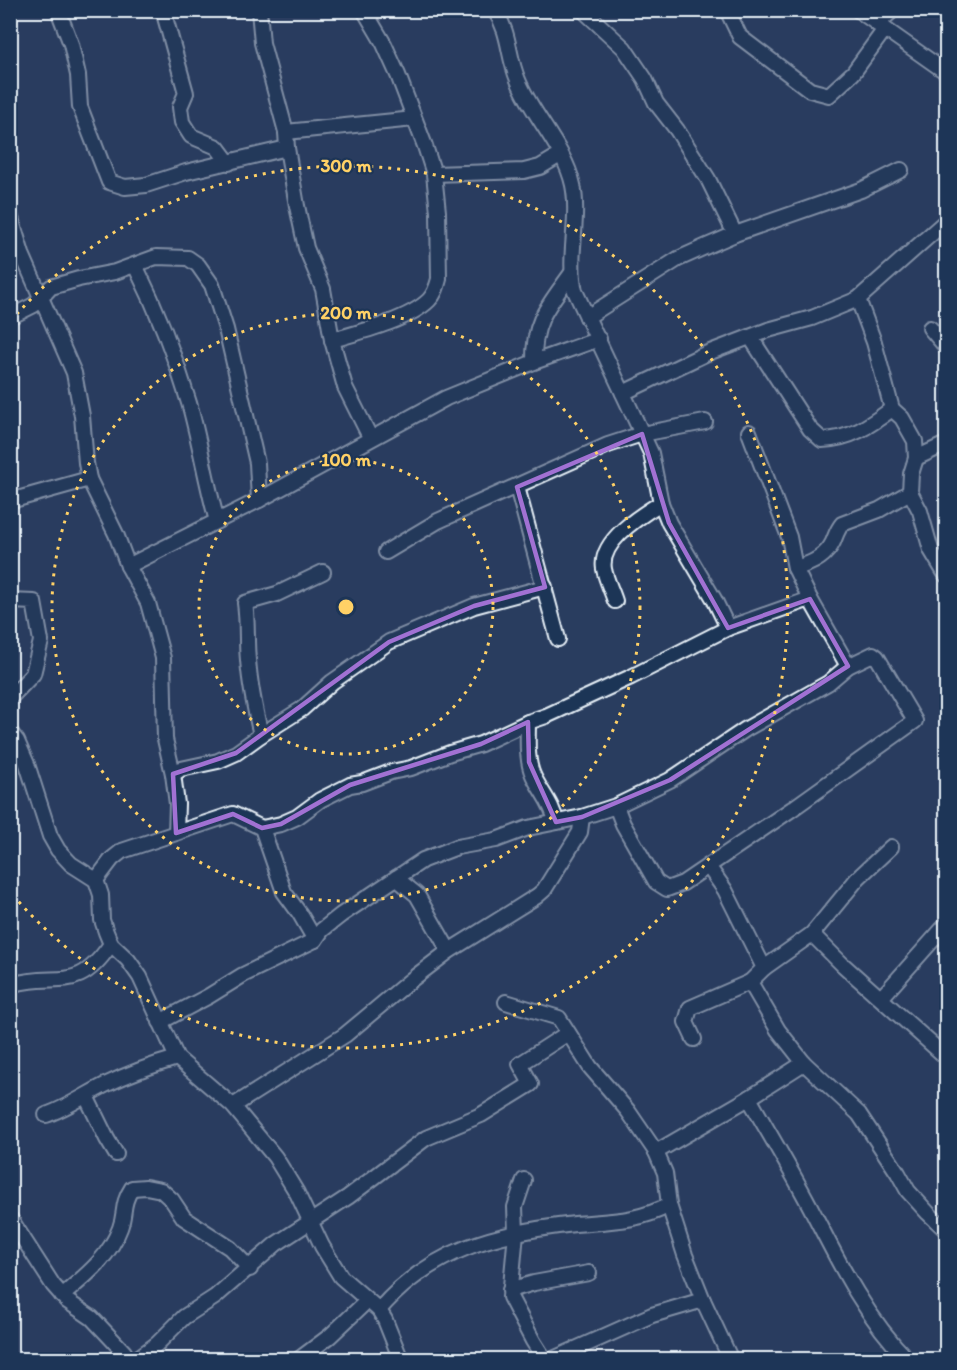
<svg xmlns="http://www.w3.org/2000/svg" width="957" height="1370" viewBox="0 0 957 1370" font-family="Itim,sans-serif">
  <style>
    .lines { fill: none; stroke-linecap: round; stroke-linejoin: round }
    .minor-casing { stroke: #e8f1f8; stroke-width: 18 }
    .minor { stroke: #1d3557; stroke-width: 14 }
    .marked { fill: none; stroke: #a171d3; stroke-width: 4.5; stroke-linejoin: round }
    .ring { fill: none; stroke: #ffd166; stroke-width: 3; stroke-dasharray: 3 6 }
    .centre { fill: #ffd166; stroke: #1d3557; stroke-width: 3 }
    .ring-label { font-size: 18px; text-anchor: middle; font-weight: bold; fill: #ffd166; stroke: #1d3557; stroke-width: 4.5; stroke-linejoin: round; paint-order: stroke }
  </style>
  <rect width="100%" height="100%" fill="#293d5f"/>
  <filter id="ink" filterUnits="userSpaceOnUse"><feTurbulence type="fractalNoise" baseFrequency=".0167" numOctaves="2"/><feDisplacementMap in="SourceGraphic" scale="12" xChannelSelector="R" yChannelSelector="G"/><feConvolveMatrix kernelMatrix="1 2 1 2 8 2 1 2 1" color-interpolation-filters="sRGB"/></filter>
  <g filter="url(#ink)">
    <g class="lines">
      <g class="minor-casing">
        <g id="minor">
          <polyline points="58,10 71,44 78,75 80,107 109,182 125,187 146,185 186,172 287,148"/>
          <polyline points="163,10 186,93 180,107 182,122 191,136 217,147 229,163"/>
          <polyline points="259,10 262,43 286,132 287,148 297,206 306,248 323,289 332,340 345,387 370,437"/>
          <path d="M495,10C511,36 507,54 518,80C532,115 565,148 573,185C580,220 567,256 575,291L651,453L661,503L669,523L714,599L728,628"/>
          <polyline points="583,10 624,48 645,79 656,103 677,130 708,179 735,234"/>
          <polyline points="727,10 740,37 810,90 829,95 853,73 885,29"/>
          <polyline points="858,10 946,72"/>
          <polyline points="877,24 893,10"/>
          <polyline points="286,132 414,119"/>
          <polyline points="434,174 524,171 540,167 560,155"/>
          <polyline points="10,215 22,254 74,373 82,416 86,463 89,479 116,534 128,566 148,603 163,658 165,739 173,774 177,804 176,833"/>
          <path d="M135,265C157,309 175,356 189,403C200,442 206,482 217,521"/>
          <polyline points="858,299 874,342 892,409 902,418 915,441 916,458 911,474 910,492 920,511 931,550 946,575"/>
          <polyline points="10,317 34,305 51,287 79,279 115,272 156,257 188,258 198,265 212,285 226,329 257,463 259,500"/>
          <polyline points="587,317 678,259 707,246 735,234 861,190 901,170"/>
          <polyline points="930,328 946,347"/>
          <path d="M751,338L810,429L822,440C851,439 869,426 892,409"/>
          <path d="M332,340C360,332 409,320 429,300C435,294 437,287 439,279L438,212L434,174L425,146L398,75L384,44L364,10"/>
          <path d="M534,362C533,320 549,305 571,274"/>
          <polyline points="623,393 705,354 768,330 812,318 858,299 946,221"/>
          <polyline points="916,458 946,444"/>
          <polyline points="517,487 558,639"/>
          <polyline points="10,501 89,479"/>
          <polyline points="386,552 438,521 608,445 642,434 705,422"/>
          <polyline points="128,566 259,500 446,398 534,362 599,339"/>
          <path d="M795,568C812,564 826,557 833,542C836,535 837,530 842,524L879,510L910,492"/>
          <polyline points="810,599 848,666"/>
          <polyline points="10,601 34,602 41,641 33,674 10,698"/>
          <path d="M615,601C612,591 606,580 604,569C599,541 641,515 661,503"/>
          <polyline points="10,732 17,741 27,764 50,836 58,850 71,864 96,880 101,895 102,920 106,932 111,944 128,960 140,977 177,1058 233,1106 275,1157 297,1193 322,1246 341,1277 379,1310 385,1320 401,1360"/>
          <path d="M261,735C255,710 250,685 248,660C246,640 248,624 245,603L277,594L323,572"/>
          <polyline points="173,774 181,769 218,761 236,753 261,735 302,709 332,682 389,642 474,606 545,587"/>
          <path d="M556,822C553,804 540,791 533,775C526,759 528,739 528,722L546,716L631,677L728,628L810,599L795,568L789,537L749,432"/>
          <polyline points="262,828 281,824 297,817 320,800 350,785 362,783 391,772 411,768 450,753 481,744 528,722"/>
          <polyline points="708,866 725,890 764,968 750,982 778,1030 804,1063 859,1114 898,1173 908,1191 928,1213 946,1230"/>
          <polyline points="396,878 417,895 449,951"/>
          <polyline points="96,880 112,859 122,851 233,814 262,828 284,892 300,914 315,940"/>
          <polyline points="812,934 842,964 946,1057"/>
          <polyline points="764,968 812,934 858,878 891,847"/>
          <path d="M10,985C59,970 75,997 111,944"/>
          <polyline points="881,998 946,925"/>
          <polyline points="506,1002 559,1018 590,1067 628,1111 656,1152 665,1173 669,1205 685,1255 703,1300 731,1360"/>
          <polyline points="160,1022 209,996 243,975 315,940 322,930 341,915 423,860 457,847 496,840 528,828 582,817 616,806 670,780 746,729 828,683 848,666 873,654 877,657 915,721 792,809 683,883 667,889 656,882 623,824 616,806"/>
          <polyline points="694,1039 686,1022 690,1008 750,982"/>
          <polyline points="86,1096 107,1139 116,1154"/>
          <path d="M749,1098C771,1137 794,1175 814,1214C840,1265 867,1319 908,1360"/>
          <polyline points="233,1106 345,1035 411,980 449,951 537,896 544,890 580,832 582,817"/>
          <path d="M46,1115C67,1108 85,1095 105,1085C128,1074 152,1065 177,1058"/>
          <polyline points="656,1152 749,1098 804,1063"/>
          <polyline points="524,1180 515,1207 516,1233 510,1297 533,1341 545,1360"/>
          <polyline points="10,1218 53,1285 67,1301 92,1318 124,1352 128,1360"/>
          <polyline points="510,1290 534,1283 589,1273"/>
          <path d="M62,1296C85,1276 109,1258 120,1228C126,1212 121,1205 132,1188L146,1187L161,1190L172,1200L184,1218L230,1248L250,1269"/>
          <path d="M379,1310C431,1249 498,1232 575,1224C608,1221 638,1222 669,1205"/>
          <polyline points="135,1360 157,1344 184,1317 215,1297 276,1244 348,1197 426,1138 481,1115 531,1084 520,1064 568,1033"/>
          <polyline points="298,1360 330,1336 367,1301"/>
          <polyline points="551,1360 652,1315 703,1300"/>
        </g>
      </g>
      <use href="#minor" class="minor"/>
    </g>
  </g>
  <path d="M0 0H957V1370H0ZM642,434L669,523L728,628L810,599L848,666L670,780L582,817L556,822L529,762L528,722L481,744L350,785L281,824L262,828L233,814L176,833L173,774L236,753L389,642L474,606L545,587L517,487Z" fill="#293d5f" fill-opacity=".55" fill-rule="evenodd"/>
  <path class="marked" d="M642,434L669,523L728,628L810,599L848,666L670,780L582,817L556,822L529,762L528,722L481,744L350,785L281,824L262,828L233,814L176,833L173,774L236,753L389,642L474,606L545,587L517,487Z"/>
  <g class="ring">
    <circle cx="346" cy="607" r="147"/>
    <circle cx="346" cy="607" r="294"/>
    <path d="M11 321A441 441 0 1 1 11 893"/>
  </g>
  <circle cx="346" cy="607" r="9" class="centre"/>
  <g class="ring-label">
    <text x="346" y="172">300 m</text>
    <text x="346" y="319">200 m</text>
    <text x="346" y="466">100 m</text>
  </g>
  <rect width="957" height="1370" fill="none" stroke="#1d3557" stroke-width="36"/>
  <rect x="18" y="18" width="921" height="1334" fill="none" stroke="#e8f1f8" stroke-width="2" filter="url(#ink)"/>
</svg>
